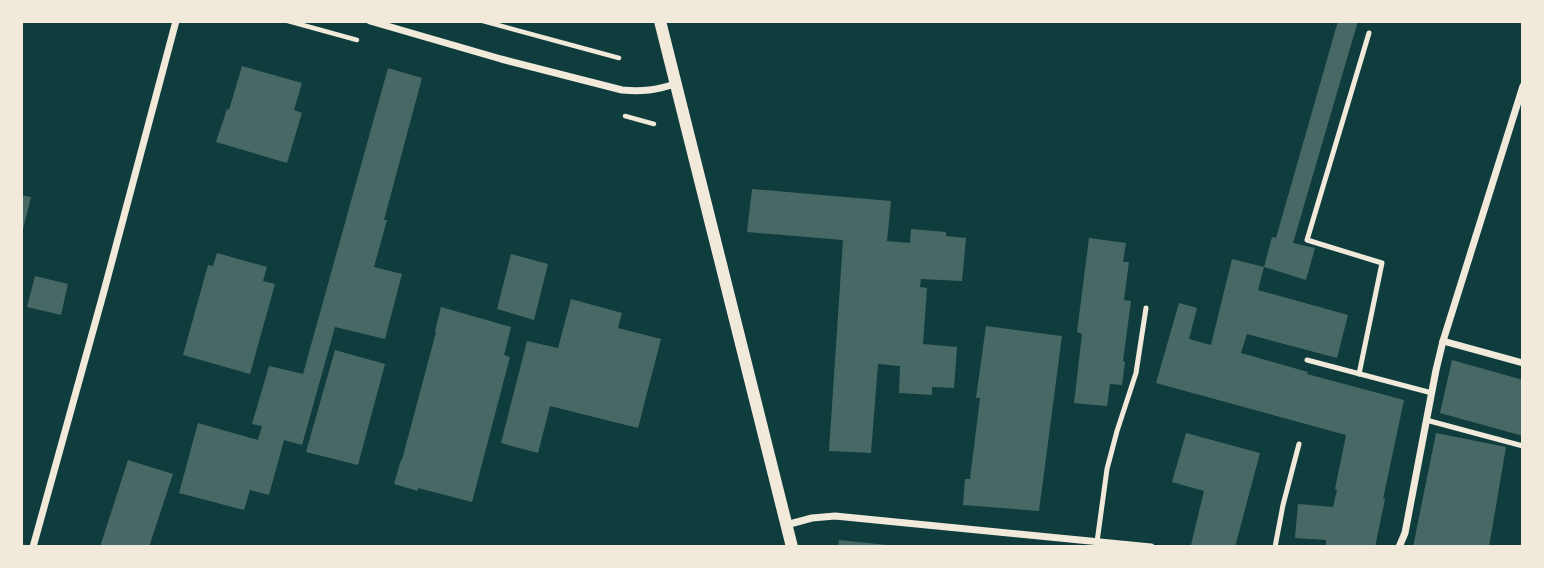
<svg xmlns="http://www.w3.org/2000/svg" width="1544" height="568" viewBox="0 0 1544 568" font-family="'Fira Sans Condensed',sans-serif">
<rect width="100%" height="100%" fill="#0f3d3e"/>
<g fill="#486865">
<polygon points="1338,21 1358,21 1293,243 1315,248 1306,280 1264,267 1272,237 1276,238"/>
<polygon points="242,66 302,83 294,110 302,113 287,163 216,142 227,109 229,110"/>
<polygon points="388,68 422,78 384,220 387,220 374,267 402,274 385,339 335,327 302,445 284,440 269,495 250,490 244,510 179,493 198,423 258,440 262,426 252,424 269,366 303,374"/>
<polygon points="752,189 891,201 887,241 910,243 911,229 946,232 946,236 966,238 962,281 921,279 920,287 927,288 923,344 957,347 954,388 932,387 932,395 899,393 900,366 878,364 871,453 829,451 843,240 747,232"/>
<polygon points="21,195 31,197 22,233 21,233"/>
<polygon points="1089,238 1126,243 1123,262 1129,262 1124,300 1131,301 1123,361 1125,362 1122,385 1110,384 1107,406 1074,403 1082,334 1077,332"/>
<polygon points="217,253 267,267 263,281 275,284 250,374 183,355 208,265 213,266"/>
<polygon points="511,254 548,264 534,320 497,309"/>
<polygon points="1232,259 1264,267 1258,290 1348,315 1337,358 1247,334 1241,353 1308,372 1307,374 1404,400 1383,499 1385,499 1375,547 1326,546 1326,540 1295,538 1298,504 1333,507 1337,490 1335,489 1346,435 1156,383 1179,303 1197,308 1189,339 1211,345"/>
<polygon points="35,276 68,284 61,315 27,307"/>
<polygon points="571,299 622,313 618,328 661,339 638,428 550,406 538,453 501,443 527,341 558,348"/>
<polygon points="441,307 511,327 504,355 510,357 472,502 418,488 418,491 394,484 401,460 402,460 436,332 435,331"/>
<polygon points="986,326 1062,336 1039,511 963,505 965,479 970,479 980,398 976,398"/>
<polygon points="335,350 385,364 358,465 306,452"/>
<polygon points="1452,360 1523,380 1523,436 1440,413"/>
<polygon points="1186,433 1260,453 1235,547 1191,545 1204,491 1172,482"/>
<polygon points="1436,433 1506,447 1489,547 1413,547"/>
<polygon points="128,460 173,474 149,547 100,547"/>
<polygon points="839,540 887,545 887,547 838,547"/>
</g>
<g fill="none" stroke-linecap="round" stroke-linejoin="round">
<g stroke="#f1e9da" stroke-width="4.5">
<polyline points="288,21 357,40"/>
<polyline points="483,21 619,58"/>
<polyline points="625,116 654,124"/>
</g>
<g stroke="#f1e9da" stroke-width="5">
<polyline points="1307,360 1432,393"/>
<polyline points="1359,374 1382,263 1307,240 1369,33"/>
<polyline points="1426,420 1523,446"/>
<polyline points="1097,542 1107,469 1117,431 1136,373 1146,308"/>
<polyline points="1275,547 1283,505 1299,444"/>
</g>
<g stroke="#f1e9da" stroke-width="7">
<path d="M370,21L501,59L622,90C643,92 656,90 675,84"/>
<polyline points="1443,341 1523,363"/>
<polyline points="786,525 812,518 835,516 1151,547"/>
<polyline points="33,547 104,291 176,21"/>
<polyline points="1399,547 1405,533 1436,370 1443,341 1523,86"/>
</g>
<polyline stroke="#f1e9da" stroke-width="12" points="660,21 792,547"/>
</g>
<rect width="1544" height="568" fill="none" stroke="#f1e9da" stroke-width="46"/>
</svg>
